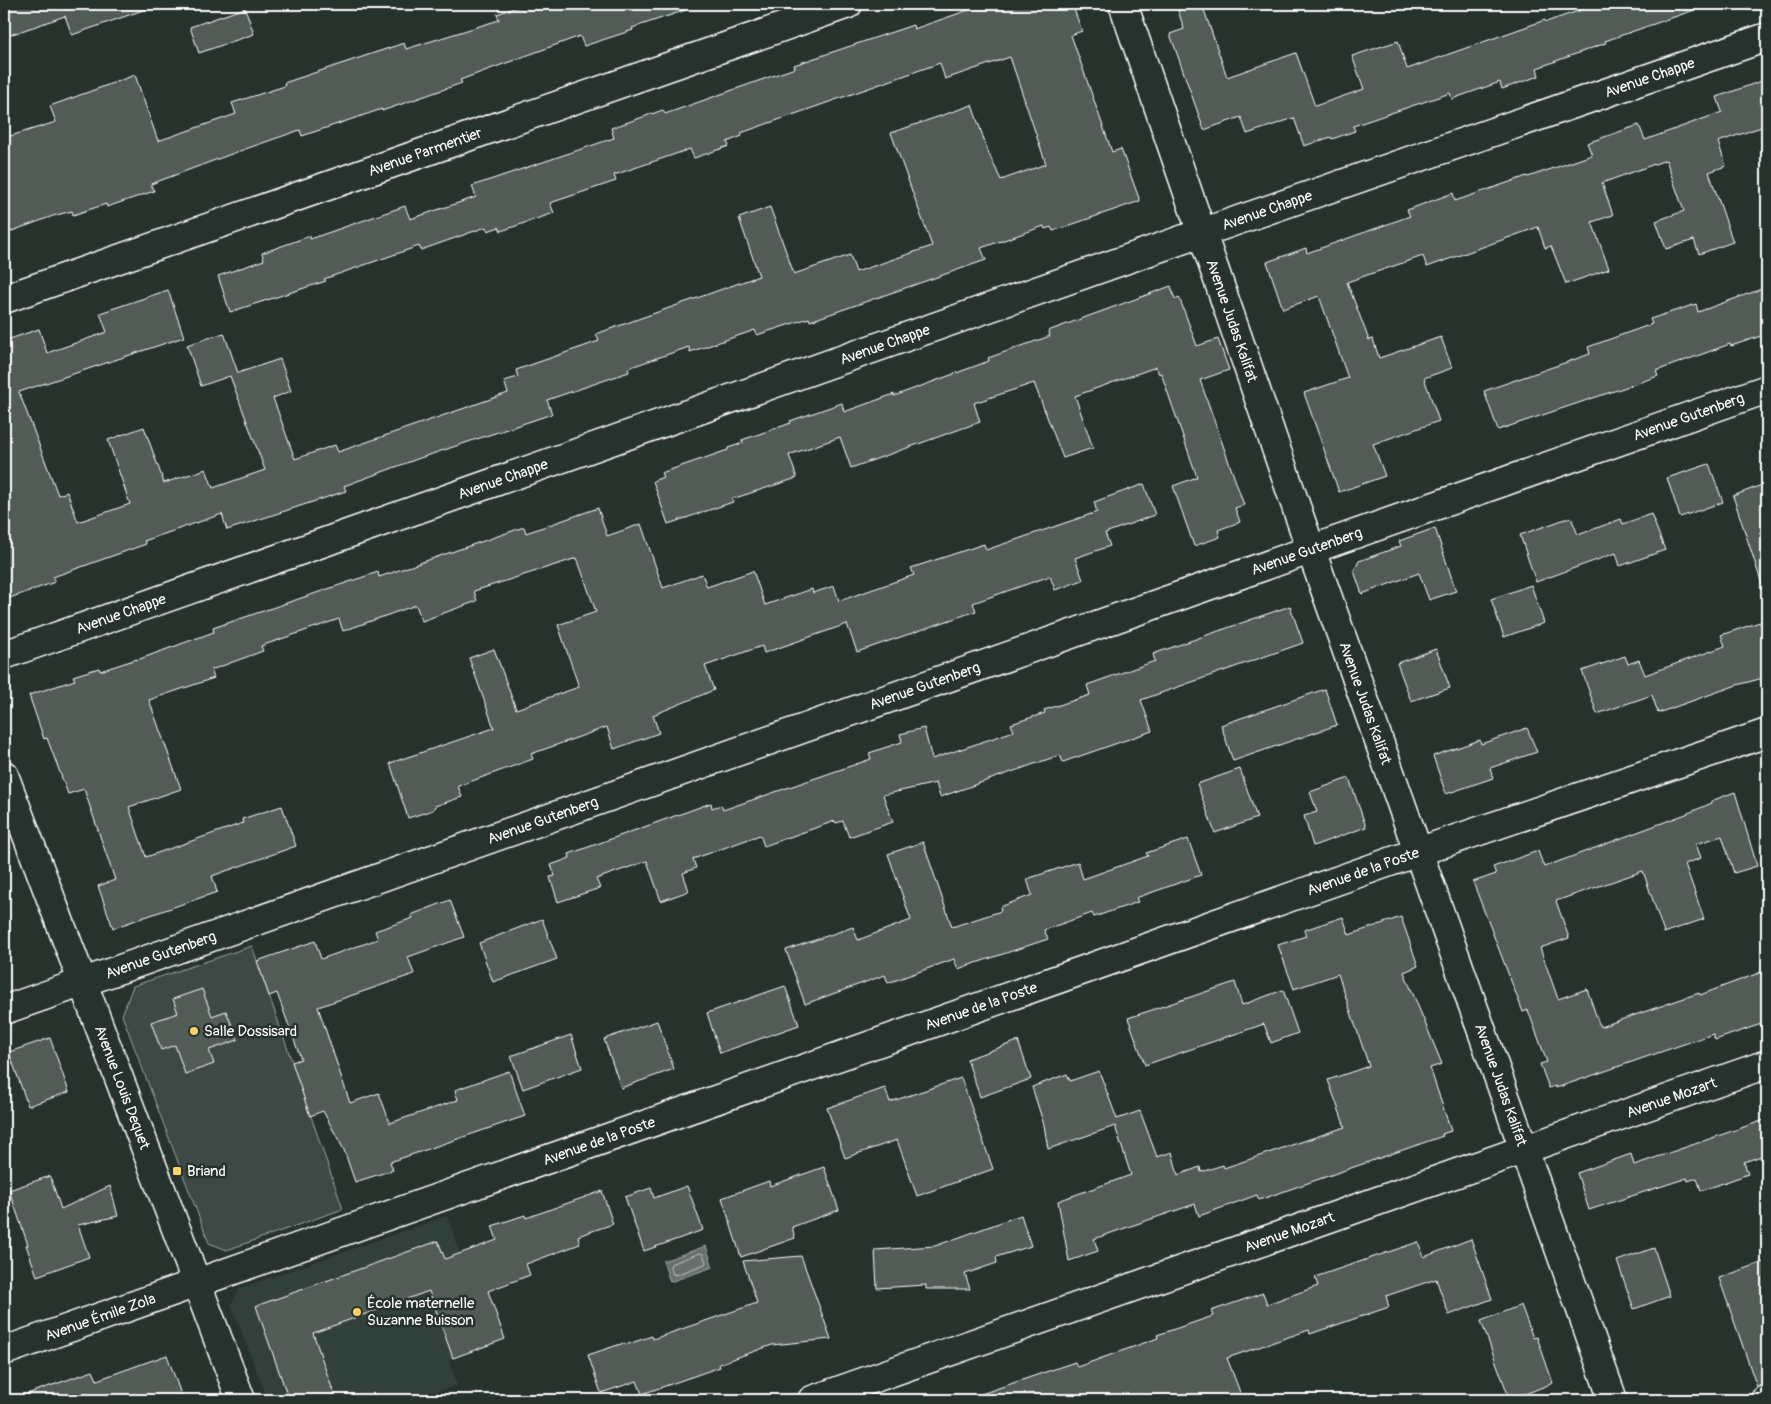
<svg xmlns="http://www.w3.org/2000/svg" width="1771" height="1404" viewBox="0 0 1771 1404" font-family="Pangolin,sans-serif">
<rect width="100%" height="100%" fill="#26332d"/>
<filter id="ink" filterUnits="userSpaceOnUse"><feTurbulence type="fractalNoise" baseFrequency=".02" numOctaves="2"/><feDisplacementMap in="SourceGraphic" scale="10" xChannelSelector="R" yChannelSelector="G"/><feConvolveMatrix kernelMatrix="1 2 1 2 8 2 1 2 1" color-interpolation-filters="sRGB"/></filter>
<g filter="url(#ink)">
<polygon fill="#333f3a" points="447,1216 492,1345 449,1360 457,1385 412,1400 268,1400 231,1305 240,1288"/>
<polygon fill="#3e4944" stroke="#9ea4a2" points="252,946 343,1209 227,1250 209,1243 122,1015 133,986"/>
<polygon fill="#67706c" stroke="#a4a9a7" points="706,1246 713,1267 670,1282 663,1261"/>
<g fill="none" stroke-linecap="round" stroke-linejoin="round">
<polygon stroke="#c2c6c4" stroke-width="1" points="701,1253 703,1254 706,1262 705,1264 676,1275 673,1274 670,1266 671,1264"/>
</g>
<g fill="#515c57" stroke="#fff">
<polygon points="4,4 149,4 149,8 72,35 65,16 4,37"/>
<polygon points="525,4 688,4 689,9 632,28 633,30 584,46 580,36 460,80 462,83 382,111 382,109 302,136 300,130 234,153 151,184 154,191 107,207 106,204 73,215 72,211 53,216 4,234 4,138 56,122 50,106 135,75 158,141 236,114 232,103 285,86 284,83 404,43 406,49 499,20 497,14"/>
<polygon points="997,4 1072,4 1082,31 1071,35 1112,152 1121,149 1140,201 1053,231 1051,227 1045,229 1044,226 981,248 986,260 810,321 809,318 757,335 755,330 690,352 689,347 628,368 629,372 547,400 552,414 420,458 344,486 346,491 227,530 222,514 144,541 146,544 53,577 55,582 4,600 4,341 39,329 47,353 107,332 100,313 168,290 184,337 19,392 58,495 67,492 78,522 130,504 108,440 144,427 164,483 206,469 213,488 265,470 230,376 201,386 187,345 224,333 238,373 280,359 291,391 273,398 295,459 335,445 338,452 508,393 504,381 518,377 516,370 599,341 596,334 759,276 739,218 770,207 794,274 850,255 856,272 932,246 891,133 972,105 989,154 1001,180 1046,164 1010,57 945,79 940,63 741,133 742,136 727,142 729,146 694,158 690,149 614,175 616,181 550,203 554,213 501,231 499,227 488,231 486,227 421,250 419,246 324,279 326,281 230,312 218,276 264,260 262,253 310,236 310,239 405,206 410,219 476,197 472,186 614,138 611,128 663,110 665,114 795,68 794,65 913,25 914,29 980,6 980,9"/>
<polygon points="1176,4 1202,4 1227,77 1296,53 1315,106 1364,89 1352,56 1398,41 1407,69 1545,20 1546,22 1599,4 1699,4 1700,8 1605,41 1606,43 1537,68 1539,76 1502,89 1500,82 1452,99 1450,93 1353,126 1355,131 1332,139 1331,137 1304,146 1294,118 1247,134 1241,117 1204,130 1170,34 1184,29"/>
<polygon points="245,8 254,34 199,53 190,27"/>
<polygon points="1767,79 1767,125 1718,142 1726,166 1709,172 1733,242 1699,254 1694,240 1666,249 1656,221 1684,211 1666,160 1602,183 1613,215 1592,222 1609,269 1566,284 1551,246 1545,248 1538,227 1427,267 1423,256 1347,282 1369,340 1373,339 1379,358 1441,337 1452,368 1424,378 1439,421 1373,444 1385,476 1339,492 1304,393 1348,378 1319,296 1283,309 1267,262 1306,248 1307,253 1410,216 1407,210 1453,193 1455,201 1527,176 1528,177 1592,155 1587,143 1639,125 1645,140 1722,112 1717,97"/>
<polygon points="1171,286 1175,299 1179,297 1197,346 1218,339 1229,370 1200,380 1244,505 1235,508 1240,522 1218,530 1220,537 1194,546 1173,486 1197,477 1161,373 1159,374 1156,367 1075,396 1093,448 1063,458 1034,383 974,403 980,422 851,468 840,437 789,455 797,478 732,499 733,502 668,524 653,481 663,477 661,473 728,450 728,448 743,443 742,440 791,423 790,421 842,403 844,412 894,394 894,396 989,361 988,358 1050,336 1048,331"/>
<polygon points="1767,287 1767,334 1731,346 1730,344 1656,371 1658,376 1635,384 1498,430 1484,391 1590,354 1588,347 1652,324 1650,319 1696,304 1698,312"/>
<polygon points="1709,464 1723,502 1680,517 1667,478"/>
<polygon points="1767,483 1767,583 1762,584 1733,496"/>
<polygon points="1144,484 1155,515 1105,533 1110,546 1075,558 1083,580 1055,590 1050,576 973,603 976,611 857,652 847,624 764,653 762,646 705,666 714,690 653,715 659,733 614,749 607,727 531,754 533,759 458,786 462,797 435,806 433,810 408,818 390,763 494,728 469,658 494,649 516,709 579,687 558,625 596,612 577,558 474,591 477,601 422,621 416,605 343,631 339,619 261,646 263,651 211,670 214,678 149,700 181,789 129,807 146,857 243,823 242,819 282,806 296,846 212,876 217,892 113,928 98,886 115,880 84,789 68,794 47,738 44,739 29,695 75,680 73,676 99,668 100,671 137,659 137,660 214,632 213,628 378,572 379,577 524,527 526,533 598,508 607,536 641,524 663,588 702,574 707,587 753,571 765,605 812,589 813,593 834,586 839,601 914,575 911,568 984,544 986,550 1097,512 1094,502"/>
<polygon points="1651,514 1665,550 1620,566 1616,553 1536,582 1520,535 1571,517 1578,535 1621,519 1623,524"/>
<polygon points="1435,528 1456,591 1429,600 1419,573 1362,594 1354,571 1359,561 1401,546 1399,541"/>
<polygon points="1531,585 1544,623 1504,637 1491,599"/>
<polygon points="1290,606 1303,643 1141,700 1152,731 1063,762 1060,755 940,797 936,783 883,795 893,822 849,837 843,821 836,823 835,821 764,846 760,835 693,859 696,868 683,873 689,891 661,901 647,861 596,879 600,888 558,902 550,877 555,876 551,865 570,858 569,854 711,803 712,808 721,805 723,810 871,759 869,753 902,742 900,734 924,728 932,759 1014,731 1011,724 1045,713 1044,710 1090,695 1087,685 1155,661 1153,654"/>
<polygon points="1760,622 1767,645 1767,677 1737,685 1658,713 1652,695 1597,714 1582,671 1625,656 1628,664 1639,660 1645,675 1725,646 1721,635"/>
<polygon points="1436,649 1450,688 1411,701 1397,663"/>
<polygon points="1325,689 1337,725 1233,761 1221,725"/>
<polygon points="1527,728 1537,752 1490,768 1493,778 1446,794 1433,756 1480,740 1481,744"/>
<polygon points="1240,769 1257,818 1215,833 1197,784"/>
<polygon points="1349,778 1366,827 1313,846 1304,816 1317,812 1310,792"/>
<polygon points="1735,792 1757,866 1734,873 1722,836 1696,844 1701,858 1685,864 1704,919 1664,933 1643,871 1556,901 1569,938 1540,948 1558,999 1587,989 1600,1027 1699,993 1700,995 1767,970 1767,1022 1715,1040 1713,1034 1556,1088 1556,1086 1549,1088 1540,1064 1547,1062 1528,1010 1523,1012 1473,882 1496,874 1493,867 1538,851 1544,867 1686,814 1712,803 1711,801"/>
<polygon points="1188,839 1201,875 1136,898 1138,902 1094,917 1092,913 1044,930 1048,939 958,969 954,959 888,983 885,975 805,1004 786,950 853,927 858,940 911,920 888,854 923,842 952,927 1001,911 1000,907 1032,895 1027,879 1078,862 1083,879 1148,856 1146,853"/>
<polygon points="450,900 464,937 408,957 414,974 318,1007 350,1103 379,1093 390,1123 458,1100 455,1090 509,1071 525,1116 390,1162 393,1170 355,1182 344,1150 323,1111 310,1116 292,1062 301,1059 277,993 269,996 257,961 315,941 321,959 378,939 375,931 413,918 411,915"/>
<polygon points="1343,917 1349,935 1401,917 1418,966 1404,972 1442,1064 1430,1068 1451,1131 1442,1134 1443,1136 1259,1200 1257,1195 1199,1216 1195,1204 1128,1227 1094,1239 1098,1251 1069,1261 1058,1201 1131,1175 1115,1126 1048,1149 1044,1125 1032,1087 1067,1074 1070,1081 1099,1071 1117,1119 1140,1111 1157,1157 1172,1152 1178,1175 1200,1167 1201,1172 1223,1165 1224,1168 1345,1127 1328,1080 1369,1066 1338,974 1294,989 1278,945 1306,936 1304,930"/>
<polygon points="542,919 557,959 493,982 479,943"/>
<polygon points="1235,982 1242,1005 1283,990 1298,1033 1271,1043 1264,1024 1145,1065 1128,1018"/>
<polygon points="785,986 799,1025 720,1053 707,1013"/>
<polygon points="202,989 212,1016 226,1011 238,1040 209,1050 214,1064 185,1074 175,1045 161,1050 151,1022 178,1013 173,999"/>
<polygon points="657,1021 674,1069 621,1088 604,1039"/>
<polygon points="571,1035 582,1068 523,1089 511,1056"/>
<polygon points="50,1038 69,1092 28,1106 9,1052"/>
<polygon points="1018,1041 1031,1079 980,1097 967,1059"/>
<polygon points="961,1078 993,1169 917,1196 897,1140 845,1158 827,1108 885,1088 890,1102"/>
<polygon points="1767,1119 1767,1154 1744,1162 1748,1174 1701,1191 1697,1178 1688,1181 1687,1178 1589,1210 1577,1173 1631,1154 1634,1165"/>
<polygon points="824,1167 839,1210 792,1227 795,1238 741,1257 722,1198 769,1181 770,1186"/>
<polygon points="50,1176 61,1209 110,1186 118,1216 78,1225 89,1257 37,1276 26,1245 28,1245 9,1190"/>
<polygon points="687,1186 703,1230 644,1251 625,1197 651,1188 654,1198"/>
<polygon points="602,1191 613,1224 578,1236 580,1244 526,1264 530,1275 488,1291 505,1339 453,1358 429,1291 313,1333 336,1400 289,1400 256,1306 438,1241 445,1259 497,1240 492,1226 525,1215 526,1218"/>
<polygon points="1021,1215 1031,1246 996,1257 997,1263 965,1274 970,1289 926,1289 926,1285 877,1288 875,1250 935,1246"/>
<polygon points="1471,1239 1492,1299 1449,1315 1436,1279 1386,1296 1389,1307 1310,1334 1309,1330 1227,1358 1243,1400 979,1400 978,1395 1075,1362 1077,1367 1158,1338 1157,1335 1213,1316 1211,1311 1263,1293 1267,1304 1318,1286 1315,1277 1418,1242 1424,1257"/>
<polygon points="1654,1248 1670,1296 1634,1309 1617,1261"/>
<polygon points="801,1256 831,1339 772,1345 719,1364 720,1367 642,1394 637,1381 601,1393 588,1355 624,1343 625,1345 652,1336 653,1339 757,1303 743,1261"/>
<polygon points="1767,1261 1767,1383 1757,1387 1719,1278"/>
<polygon points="1521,1305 1533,1338 1537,1337 1553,1383 1510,1400 1481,1321"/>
<polygon points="167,1355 183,1400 22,1400 21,1396 93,1371 97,1380"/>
</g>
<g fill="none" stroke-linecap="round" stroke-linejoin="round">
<g stroke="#fff" stroke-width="31">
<g id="minor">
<path id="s1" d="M1123,4L1311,550L1613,1400"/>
<path id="s2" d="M4,299L848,4"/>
<path id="s3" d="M4,655L1201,233L1767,37"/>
<path id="s4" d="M4,775L241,1400"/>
<path id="s5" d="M4,1010L1767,389"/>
<path id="s6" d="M4,1351L1438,845L1767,733"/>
<path id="s7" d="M812,1400L1767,1064"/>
<polyline points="1765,1400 1767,1399"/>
</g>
</g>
<use href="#minor" stroke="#26332d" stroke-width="28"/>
</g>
</g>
<g fill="#ffd166" stroke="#26332d" stroke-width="2">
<circle cx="194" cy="1031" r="5"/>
<rect x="172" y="1166" width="10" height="10" rx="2.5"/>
<circle cx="357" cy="1312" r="5"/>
</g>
<g text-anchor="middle" stroke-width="5" stroke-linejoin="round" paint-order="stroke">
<g font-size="15" fill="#fff" stroke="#26332d">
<text dy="5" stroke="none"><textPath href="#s3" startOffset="1744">Avenue Chappe</textPath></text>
<text dy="5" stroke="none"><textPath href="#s2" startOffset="446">Avenue Parmentier</textPath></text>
<text dy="5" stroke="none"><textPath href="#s3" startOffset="1339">Avenue Chappe</textPath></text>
<text dy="5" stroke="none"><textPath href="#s1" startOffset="335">Avenue Judas Kalifat</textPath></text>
<text dy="5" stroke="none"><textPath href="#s3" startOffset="934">Avenue Chappe</textPath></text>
<text dy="5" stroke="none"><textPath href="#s5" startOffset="1786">Avenue Gutenberg</textPath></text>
<text dy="5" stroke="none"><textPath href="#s3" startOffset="529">Avenue Chappe</textPath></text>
<text dy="5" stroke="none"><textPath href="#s5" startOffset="1381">Avenue Gutenberg</textPath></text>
<text dy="5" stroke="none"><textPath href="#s3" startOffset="124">Avenue Chappe</textPath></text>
<text dy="5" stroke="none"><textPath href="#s5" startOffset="976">Avenue Gutenberg</textPath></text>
<text dy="5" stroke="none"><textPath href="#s1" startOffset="740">Avenue Judas Kalifat</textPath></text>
<text dy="5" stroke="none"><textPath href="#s5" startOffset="571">Avenue Gutenberg</textPath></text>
<text dy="5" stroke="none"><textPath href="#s6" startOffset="1441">Avenue de la Poste</textPath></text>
<text dy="5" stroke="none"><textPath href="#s5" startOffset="166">Avenue Gutenberg</textPath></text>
<text dy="5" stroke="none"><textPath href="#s6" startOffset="1036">Avenue de la Poste</textPath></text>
<text dy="5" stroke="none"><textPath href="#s1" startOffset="1145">Avenue Judas Kalifat</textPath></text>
<text dy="5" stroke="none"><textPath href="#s4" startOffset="334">Avenue Louis Dequet</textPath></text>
<text dy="5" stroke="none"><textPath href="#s7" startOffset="911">Avenue Mozart</textPath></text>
<text dy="5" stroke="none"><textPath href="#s6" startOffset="631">Avenue de la Poste</textPath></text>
<text dy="5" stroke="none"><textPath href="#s7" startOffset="506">Avenue Mozart</textPath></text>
<text dy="5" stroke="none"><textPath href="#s6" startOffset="102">Avenue Émile Zola</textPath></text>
</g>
<g font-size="15" fill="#fff" stroke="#26332d" text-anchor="start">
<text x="204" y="1036">Salle Dossisard</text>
<text x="187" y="1176">Briand</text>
<text x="367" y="1308">École maternelle<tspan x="367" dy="17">Suzanne Buisson</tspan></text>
</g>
</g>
<rect width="1771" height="1404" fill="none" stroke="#26332d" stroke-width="20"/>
<rect x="10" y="10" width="1751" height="1384" fill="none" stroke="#fff" stroke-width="2" filter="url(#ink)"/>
</svg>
